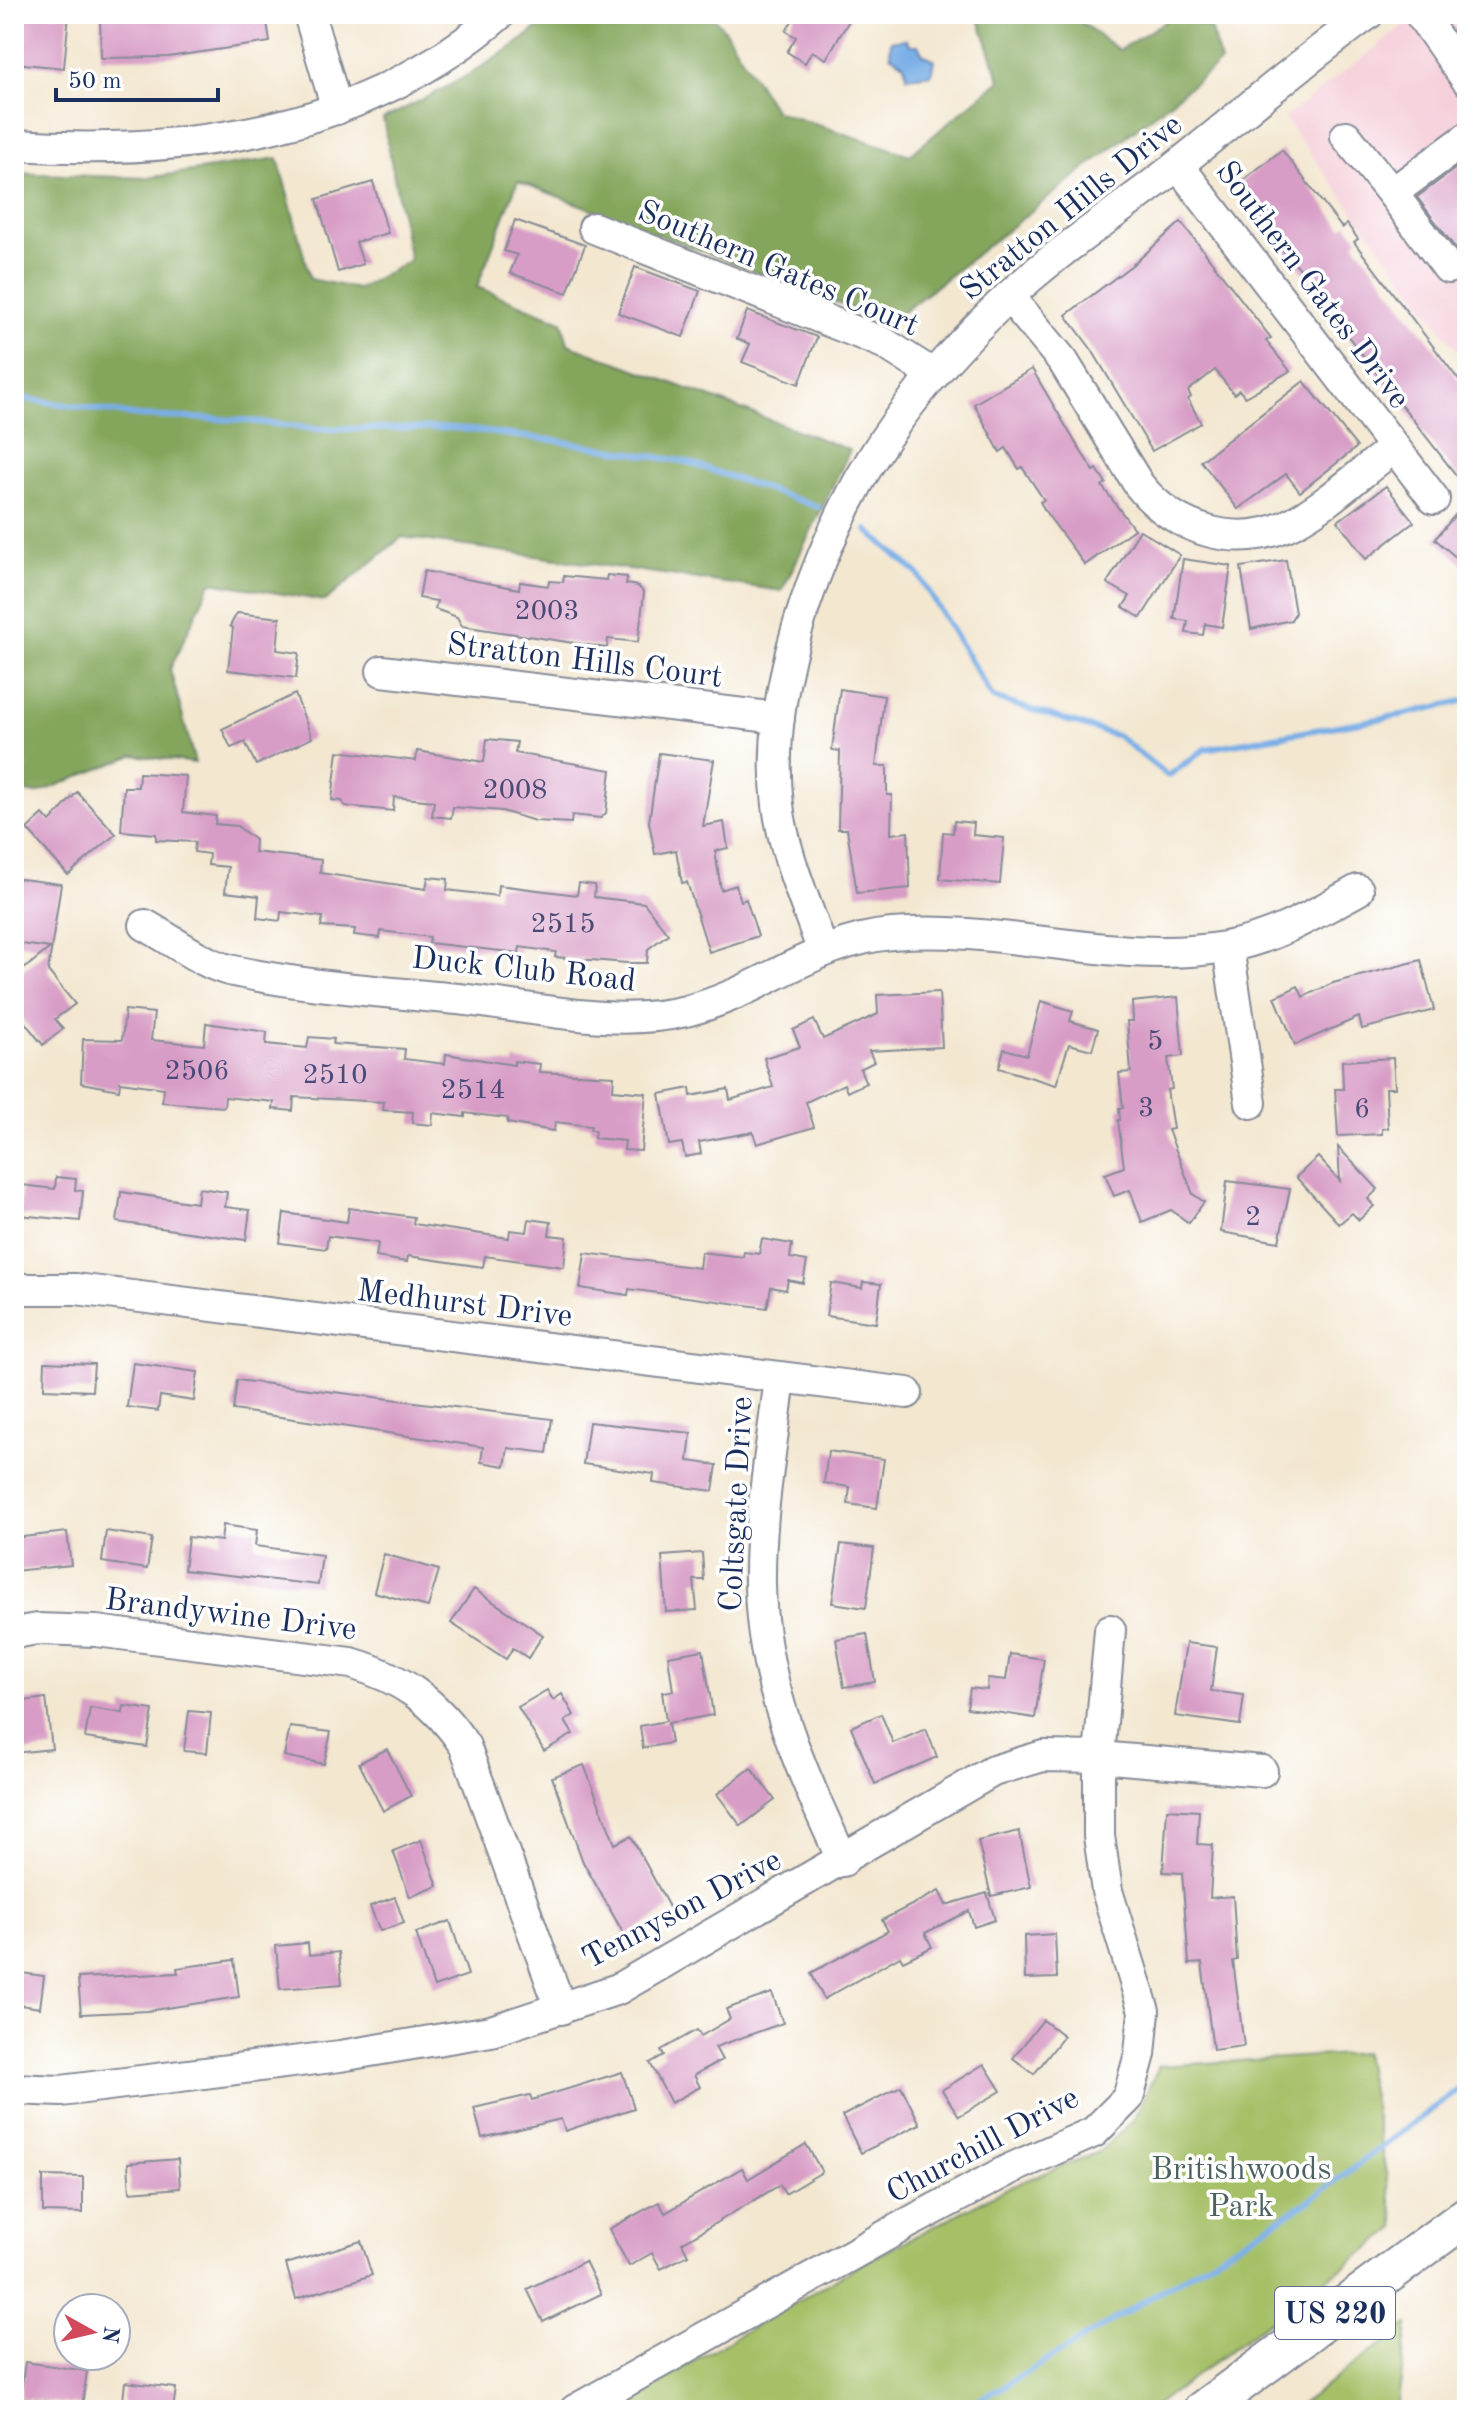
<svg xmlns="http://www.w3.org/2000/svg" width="1481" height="2424" viewBox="0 0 1481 2424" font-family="'Old Standard TT',serif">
<rect width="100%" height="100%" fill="#fff"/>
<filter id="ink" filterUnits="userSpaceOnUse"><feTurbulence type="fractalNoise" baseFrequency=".0125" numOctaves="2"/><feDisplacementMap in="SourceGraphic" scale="16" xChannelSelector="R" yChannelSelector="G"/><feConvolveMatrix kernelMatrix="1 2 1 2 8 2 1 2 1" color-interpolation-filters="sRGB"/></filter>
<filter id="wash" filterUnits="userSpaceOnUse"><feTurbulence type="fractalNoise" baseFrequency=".006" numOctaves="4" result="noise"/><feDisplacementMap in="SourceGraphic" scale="32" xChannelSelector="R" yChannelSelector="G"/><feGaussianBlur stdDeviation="1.8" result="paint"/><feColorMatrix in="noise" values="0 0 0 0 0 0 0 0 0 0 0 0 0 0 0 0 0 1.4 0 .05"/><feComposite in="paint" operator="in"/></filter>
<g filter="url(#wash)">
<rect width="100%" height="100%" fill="#f3e7d0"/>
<polygon fill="#f5cfda" points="1419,14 1467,14 1467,364 1284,118"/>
<g fill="#a6c067" stroke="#607862" stroke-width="2">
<polygon points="1364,2053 1396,2228 1149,2410 609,2410 860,2265 1011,2186 1099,2152 1133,2121 1159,2066"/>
<polygon points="1408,2325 1397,2410 1293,2410"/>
</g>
<path fill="#84a65c" stroke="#506a5d" stroke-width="2" d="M554,14H710L724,29L775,111L910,155L1000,80L977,14H1070L1119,50L1177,14L1210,28L1221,62L889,323L518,181L477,287L562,321L568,344L850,450L782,591L402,537L325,601L211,582L170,669L195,763L134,755L36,794L14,790V173L147,178L278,158L310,279L358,289L410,260L383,119C443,90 504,59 554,14Z"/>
<polygon fill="#79aee6" stroke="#4a6ea2" stroke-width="2" points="906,39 910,45 918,45 923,54 934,60 931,74 907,77 904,64 890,55 891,41"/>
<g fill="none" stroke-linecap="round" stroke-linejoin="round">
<g stroke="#79aee6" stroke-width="6">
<polyline points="14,397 139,416 241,420 316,429 454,428 559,441 687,462 818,507"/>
<polyline points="867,530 918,574 993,698 1118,736 1168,776 1205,749 1401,715 1467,700"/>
<polyline points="959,2410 1003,2387 1309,2201 1467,2083"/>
</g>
</g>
<g id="blocks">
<g fill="#d89dc6">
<polygon points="14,14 69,14 64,68 14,63"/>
<polygon points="100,14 266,14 270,42 168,57 101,58"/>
<polygon points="796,14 853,14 826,59 812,51 805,63 787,52 796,37 786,31"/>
<polygon points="1282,150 1342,228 1347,224 1358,239 1354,242 1467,391 1467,489 1333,317 1336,314 1306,275 1257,222 1234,187"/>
<polygon points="1467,160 1467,269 1462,257 1417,197"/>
<polygon points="373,182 388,233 356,242 363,264 338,272 317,199"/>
<polygon points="515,220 585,245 567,293 510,273 517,255 504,251"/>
<polygon points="1181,222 1271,338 1266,341 1290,371 1245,397 1239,390 1234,394 1215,370 1188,391 1191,397 1188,399 1201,423 1152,451 1092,350 1066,315 1136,262"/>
<polygon points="635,267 700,291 683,337 618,313"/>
<polygon points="747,311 817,337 799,384 742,362 750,344 737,339"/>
<polygon points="1032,369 1078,447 1094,471 1097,469 1106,483 1102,486 1134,529 1085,565 1047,514 1040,502 1044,500 1022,467 1019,469 1006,448 1000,452 974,404"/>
<polygon points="1304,381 1357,447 1300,492 1286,474 1238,509 1201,461"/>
<polygon points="1386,486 1414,522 1366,559 1338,521"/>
<polygon points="1467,501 1467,567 1435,539"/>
<polygon points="1140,530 1180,555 1141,618 1123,607 1130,596 1107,583"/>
<polygon points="1183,559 1231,566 1222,627 1205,624 1203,635 1186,633 1188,621 1174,619"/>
<polygon points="1286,560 1295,613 1291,620 1251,629 1241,567"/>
<polygon points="424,571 519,589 520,582 548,586 549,581 563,582 564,576 606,580 607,575 627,577 626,584 638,586 644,593 638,642 608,639 607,648 462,626 457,617 435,609 437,601 419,598"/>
<polygon points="237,613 280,618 277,650 299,653 296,678 228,670 233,628 230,626"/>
<polygon points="840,689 884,696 876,766 887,766 887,795 892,795 891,834 908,832 910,888 857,893 847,829 838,829 840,751 832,750"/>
<polygon points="295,694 312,738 256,765 245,742 231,748 222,729"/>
<polygon points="487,739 517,742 515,753 611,770 606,813 601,818 572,815 571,823 535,821 502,811 453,807 451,818 432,816 434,801 394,797 393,811 345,806 342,801 332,800 338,751 416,761 417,751 484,762"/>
<polygon points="659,753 714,760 703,826 724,822 728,848 715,851 721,890 736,885 741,901 746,899 758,936 709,952 687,882 682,883 676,850 655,854 649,822"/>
<polygon points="139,773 186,776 183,812 216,816 215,824 237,826 255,840 254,852 321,860 320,873 426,889 428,877 448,879 447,890 497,896 498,885 577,895 579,883 595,885 594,897 644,903 668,934 648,949 647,963 627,963 555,957 556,952 520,947 519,953 429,943 430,937 381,931 380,938 354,935 355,929 321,927 323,917 281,912 280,921 257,918 259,896 225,892 228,867 208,865 209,854 194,852 195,842 156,840 156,834 121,831 124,787 138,787"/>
<polygon points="77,792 116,834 68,875 27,829 43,814 50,822"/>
<polygon points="954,821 974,823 973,835 1004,838 1000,884 940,879 943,832 953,833"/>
<polygon points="14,878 61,884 48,971 75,1004 55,1019 63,1029 43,1045 14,1009 14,977 50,948 14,943"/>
<polygon points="1421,960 1434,1010 1362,1029 1359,1017 1295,1045 1275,997 1298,986 1303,997 1333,983"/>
<polygon points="939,992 942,1047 869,1051 874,1062 860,1069 866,1083 847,1092 844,1084 806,1102 814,1127 757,1144 753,1132 699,1142 701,1154 685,1157 682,1143 669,1145 660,1094 690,1088 691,1096 728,1089 730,1100 773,1087 764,1058 800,1047 793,1030 814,1020 823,1039 878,1014 877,995"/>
<polygon points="1178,997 1183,1056 1168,1058 1172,1089 1167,1090 1173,1129 1168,1130 1193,1194 1204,1202 1189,1223 1171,1210 1142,1222 1130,1190 1114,1196 1105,1174 1124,1167 1118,1120 1120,1120 1119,1108 1123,1108 1119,1073 1131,1072 1127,1021 1133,1021 1132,1002"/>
<polygon points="1041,1001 1073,1011 1070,1021 1098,1029 1092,1050 1069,1044 1056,1085 999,1068 1004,1049 1027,1055"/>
<polygon points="125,1010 154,1013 151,1040 204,1045 206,1023 267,1032 266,1044 307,1048 309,1037 334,1039 333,1044 405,1049 404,1059 445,1064 446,1054 514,1065 514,1061 540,1064 539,1072 614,1076 613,1090 646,1093 641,1151 624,1150 625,1141 594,1138 595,1130 590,1130 591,1126 555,1122 554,1131 507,1123 508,1118 465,1113 465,1117 433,1113 432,1125 412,1123 413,1112 383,1110 384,1102 294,1097 293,1111 273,1109 274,1102 225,1097 224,1107 162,1102 164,1088 120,1082 119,1090 81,1083 83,1039 122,1040"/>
<polygon points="1393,1058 1395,1088 1386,1088 1388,1128 1382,1129 1382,1134 1338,1136 1335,1089 1343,1089 1342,1061"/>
<polygon points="1338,1147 1378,1189 1368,1199 1374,1206 1359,1220 1352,1213 1339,1224 1296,1177 1318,1157 1340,1181"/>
<polygon points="56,1177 76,1179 75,1190 83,1191 80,1221 19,1215 22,1185 55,1189"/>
<polygon points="1227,1181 1290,1189 1279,1242 1221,1232"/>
<polygon points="199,1188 227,1192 225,1207 250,1210 246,1240 117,1222 121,1192 197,1203"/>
<polygon points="349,1208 414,1217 413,1224 509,1238 510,1230 527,1232 529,1219 551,1222 549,1235 567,1237 564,1267 485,1256 483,1267 408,1256 407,1262 376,1257 378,1243 328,1236 326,1249 280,1243 284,1213 347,1222"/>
<polygon points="762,1239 792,1244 790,1258 807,1261 803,1283 788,1280 786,1290 771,1287 767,1308 629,1289 628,1295 580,1288 585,1253 699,1268 701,1252 743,1257 744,1252 759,1254"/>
<polygon points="863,1282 881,1284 876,1323 826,1316 831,1283 862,1288"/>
<polygon points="45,1362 94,1364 92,1391 44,1389"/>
<polygon points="133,1363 198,1372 194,1401 160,1396 158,1411 127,1407"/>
<polygon points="237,1380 552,1419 547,1453 508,1448 505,1466 481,1462 483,1447 233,1410"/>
<polygon points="589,1422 691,1433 688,1461 717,1465 713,1491 653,1483 654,1474 583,1464"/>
<polygon points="828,1451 884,1459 877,1508 848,1504 850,1487 824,1483"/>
<polygon points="223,1525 257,1530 255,1546 322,1555 318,1585 184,1570 188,1537 221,1541"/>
<polygon points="106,1531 152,1538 147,1569 102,1562"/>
<polygon points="67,1532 71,1565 14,1571 14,1538"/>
<polygon points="841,1544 874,1548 866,1608 832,1603"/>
<polygon points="702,1553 704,1580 694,1580 697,1610 666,1612 662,1556"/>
<polygon points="384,1554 439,1570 428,1607 374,1592"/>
<polygon points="474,1589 543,1635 528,1658 513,1648 506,1659 451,1623"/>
<polygon points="867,1634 875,1682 844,1687 836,1639"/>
<polygon points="1186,1643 1217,1647 1211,1691 1244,1695 1240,1725 1175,1716"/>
<polygon points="703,1650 713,1715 668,1723 671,1743 643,1748 640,1726 666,1721 662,1692 673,1691 668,1656"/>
<polygon points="1010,1654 1044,1659 1035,1718 967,1708 970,1688 987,1690 988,1678 1006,1680"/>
<polygon points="547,1690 553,1700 562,1694 574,1715 565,1721 573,1734 544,1751 518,1707"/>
<polygon points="46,1698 52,1749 14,1753 14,1724 20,1724 17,1702"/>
<polygon points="124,1706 153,1710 147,1747 85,1738 90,1708 123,1713"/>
<polygon points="189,1711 211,1713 207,1753 184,1751"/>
<polygon points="881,1714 893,1743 926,1729 937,1757 875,1784 851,1727"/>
<polygon points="290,1727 331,1732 324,1764 284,1756"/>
<polygon points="387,1749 411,1796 383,1811 359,1763"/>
<polygon points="584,1765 615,1844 631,1836 670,1909 625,1936 583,1862 552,1777"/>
<polygon points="751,1768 775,1800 741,1826 717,1794"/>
<polygon points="1167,1809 1199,1811 1197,1844 1213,1845 1210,1898 1233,1896 1237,1960 1233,1961 1244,2046 1213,2050 1202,1963 1189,1964 1182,1873 1163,1872"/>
<polygon points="1019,1831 1031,1887 991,1896 978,1841"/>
<polygon points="421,1840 438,1886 410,1897 393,1851"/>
<polygon points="939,1891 946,1905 987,1893 995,1920 974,1927 969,1911 925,1933 932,1947 903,1961 900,1956 824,1999 811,1973 888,1931 882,1920"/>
<polygon points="395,1897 404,1923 380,1931 370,1906"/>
<polygon points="450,1921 468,1975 434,1987 416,1933"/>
<polygon points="1055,1934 1057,1978 1025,1979 1024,1936"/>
<polygon points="308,1943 309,1955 339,1952 342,1984 280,1989 276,1946"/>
<polygon points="234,1960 239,1997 147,2011 81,2014 78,1978 178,1973 177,1968"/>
<polygon points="14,1972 44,1976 40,2008 14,2004"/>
<polygon points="772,1993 783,2023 715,2047 722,2060 694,2075 700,2087 671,2103 650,2063 664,2055 661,2050 697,2030 701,2036 730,2019 726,2009"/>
<polygon points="1043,2020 1064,2036 1034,2074 1013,2058"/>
<polygon points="984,2064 1001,2091 959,2116 942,2090"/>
<polygon points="622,2072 634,2108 565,2131 561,2119 482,2138 474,2108 530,2095 532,2100"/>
<polygon points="901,2086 920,2124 861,2153 842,2116"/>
<polygon points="806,2144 822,2172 785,2194 780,2185 682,2243 688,2255 661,2269 652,2253 629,2266 609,2229 659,2202 665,2213 742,2168 748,2179"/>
<polygon points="178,2159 180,2188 130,2192 128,2163"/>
<polygon points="43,2176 83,2177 83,2213 43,2212"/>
<polygon points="361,2241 372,2275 296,2299 286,2264"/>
<polygon points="585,2261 601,2294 543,2322 527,2289"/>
<polygon points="25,2362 87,2371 82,2406 20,2398"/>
<polygon points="125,2382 176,2388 173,2410 122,2410"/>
</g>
</g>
</g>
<g filter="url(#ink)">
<use href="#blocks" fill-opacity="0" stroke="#878b97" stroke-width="2"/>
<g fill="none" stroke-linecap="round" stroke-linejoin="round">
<g stroke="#878b97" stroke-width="34">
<g id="minor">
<polyline points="309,14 337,109"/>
<polyline points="1420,14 1467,80"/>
<polyline points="1346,136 1392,193"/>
<path d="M14,145C187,156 364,132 500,14"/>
<polyline points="1178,165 1434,499"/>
<polyline points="594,228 884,343 934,375"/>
<polyline points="1448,268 1392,193 1467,138"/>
<path d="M1009,296L1063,361L1139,485C1175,531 1240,551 1294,522C1330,503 1362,471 1394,448"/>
<polyline points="382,671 779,718"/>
<path d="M145,925C171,939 201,963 229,970C306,987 388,992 467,1000C539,1008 615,1028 686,1011C760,993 816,940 892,934C1003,924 1114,966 1225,947C1274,939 1316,913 1358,890"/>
<polyline points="1228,947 1251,1103"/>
<path d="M822,949C806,903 784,854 778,805C763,682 826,518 898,420C930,376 968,335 1007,298C1059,249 1123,209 1179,164C1242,114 1303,61 1368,14"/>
<polyline points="14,1289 76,1289 907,1393"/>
<path d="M780,1378C772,1445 759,1515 760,1584C761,1684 802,1772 843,1861"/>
<path d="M14,1633L37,1629L96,1631L351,1663C402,1678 436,1702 465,1746L561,2009"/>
<polyline points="14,2089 61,2091 340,2056 491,2031 618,1989 993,1771 1043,1756 1099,1757 1262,1771"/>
<polyline points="575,2410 910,2222 1010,2169 1094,2132 1128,2098 1140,2054 1144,2011 1107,1891 1099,1836 1099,1757 1110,1630"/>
</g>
</g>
<g stroke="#878b97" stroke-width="42">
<polyline id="major" points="1203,2410 1467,2216"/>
</g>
<use href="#minor" stroke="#fff" stroke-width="30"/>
<use href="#major" stroke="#fff" stroke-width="38"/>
</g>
</g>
<g text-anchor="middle" stroke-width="7" stroke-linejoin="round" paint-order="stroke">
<g font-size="28" fill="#4a4a78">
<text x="547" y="619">2003</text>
<text x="515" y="798">2008</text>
<text x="563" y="932">2515</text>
<text x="1155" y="1049">5</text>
<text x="197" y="1079">2506</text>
<text x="335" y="1083">2510</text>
<text x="473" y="1098">2514</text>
<text x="1146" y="1116">3</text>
<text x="1362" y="1117">6</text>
<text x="1253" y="1225">2</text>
</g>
<rect fill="#fff" stroke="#5f6d8e" stroke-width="2" x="1275" y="2287" width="120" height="52" rx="6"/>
<g font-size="30" font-weight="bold" fill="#1b2f5e">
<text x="1335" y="2323">US 220</text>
</g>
<g font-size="32" fill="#1b2f5e" stroke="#fff">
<text transform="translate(1070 206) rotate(-39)" y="11">Stratton Hills Drive</text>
<text transform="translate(779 267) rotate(23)" y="11">Southern Gates Court</text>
<text transform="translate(1314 284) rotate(53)" y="11">Southern Gates Drive</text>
<text transform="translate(585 659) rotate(7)" y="11">Stratton Hills Court</text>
<text transform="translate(524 968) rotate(6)" y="11">Duck Club Road</text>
<text transform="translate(465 1302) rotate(7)" y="11">Medhurst Drive</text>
<text transform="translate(735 1504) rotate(-87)" y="11">Coltsgate Drive</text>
<text transform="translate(231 1613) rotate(7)" y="11">Brandywine Drive</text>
<text transform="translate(681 1908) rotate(-28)" y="11">Tennyson Drive</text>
<text transform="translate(982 2144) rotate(-28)" y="11">Churchill Drive</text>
</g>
<g font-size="32" fill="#4c6261" stroke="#fff">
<text x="1241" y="2179">Britishwoods<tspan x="1241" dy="37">Park</tspan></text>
</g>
</g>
<rect width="1481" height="2424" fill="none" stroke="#fff" stroke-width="48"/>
<g transform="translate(92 2332) rotate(98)"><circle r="38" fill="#ffffff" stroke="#a4acbf" stroke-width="2"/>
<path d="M0-6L14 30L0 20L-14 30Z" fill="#d1495b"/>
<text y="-12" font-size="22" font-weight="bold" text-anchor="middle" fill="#1b2f5e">N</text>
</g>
<path d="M56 88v12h162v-12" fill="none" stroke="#1b2f5e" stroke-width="4"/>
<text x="68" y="88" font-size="24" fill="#1b2f5e" stroke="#ffffff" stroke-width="6" paint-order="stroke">50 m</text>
</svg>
